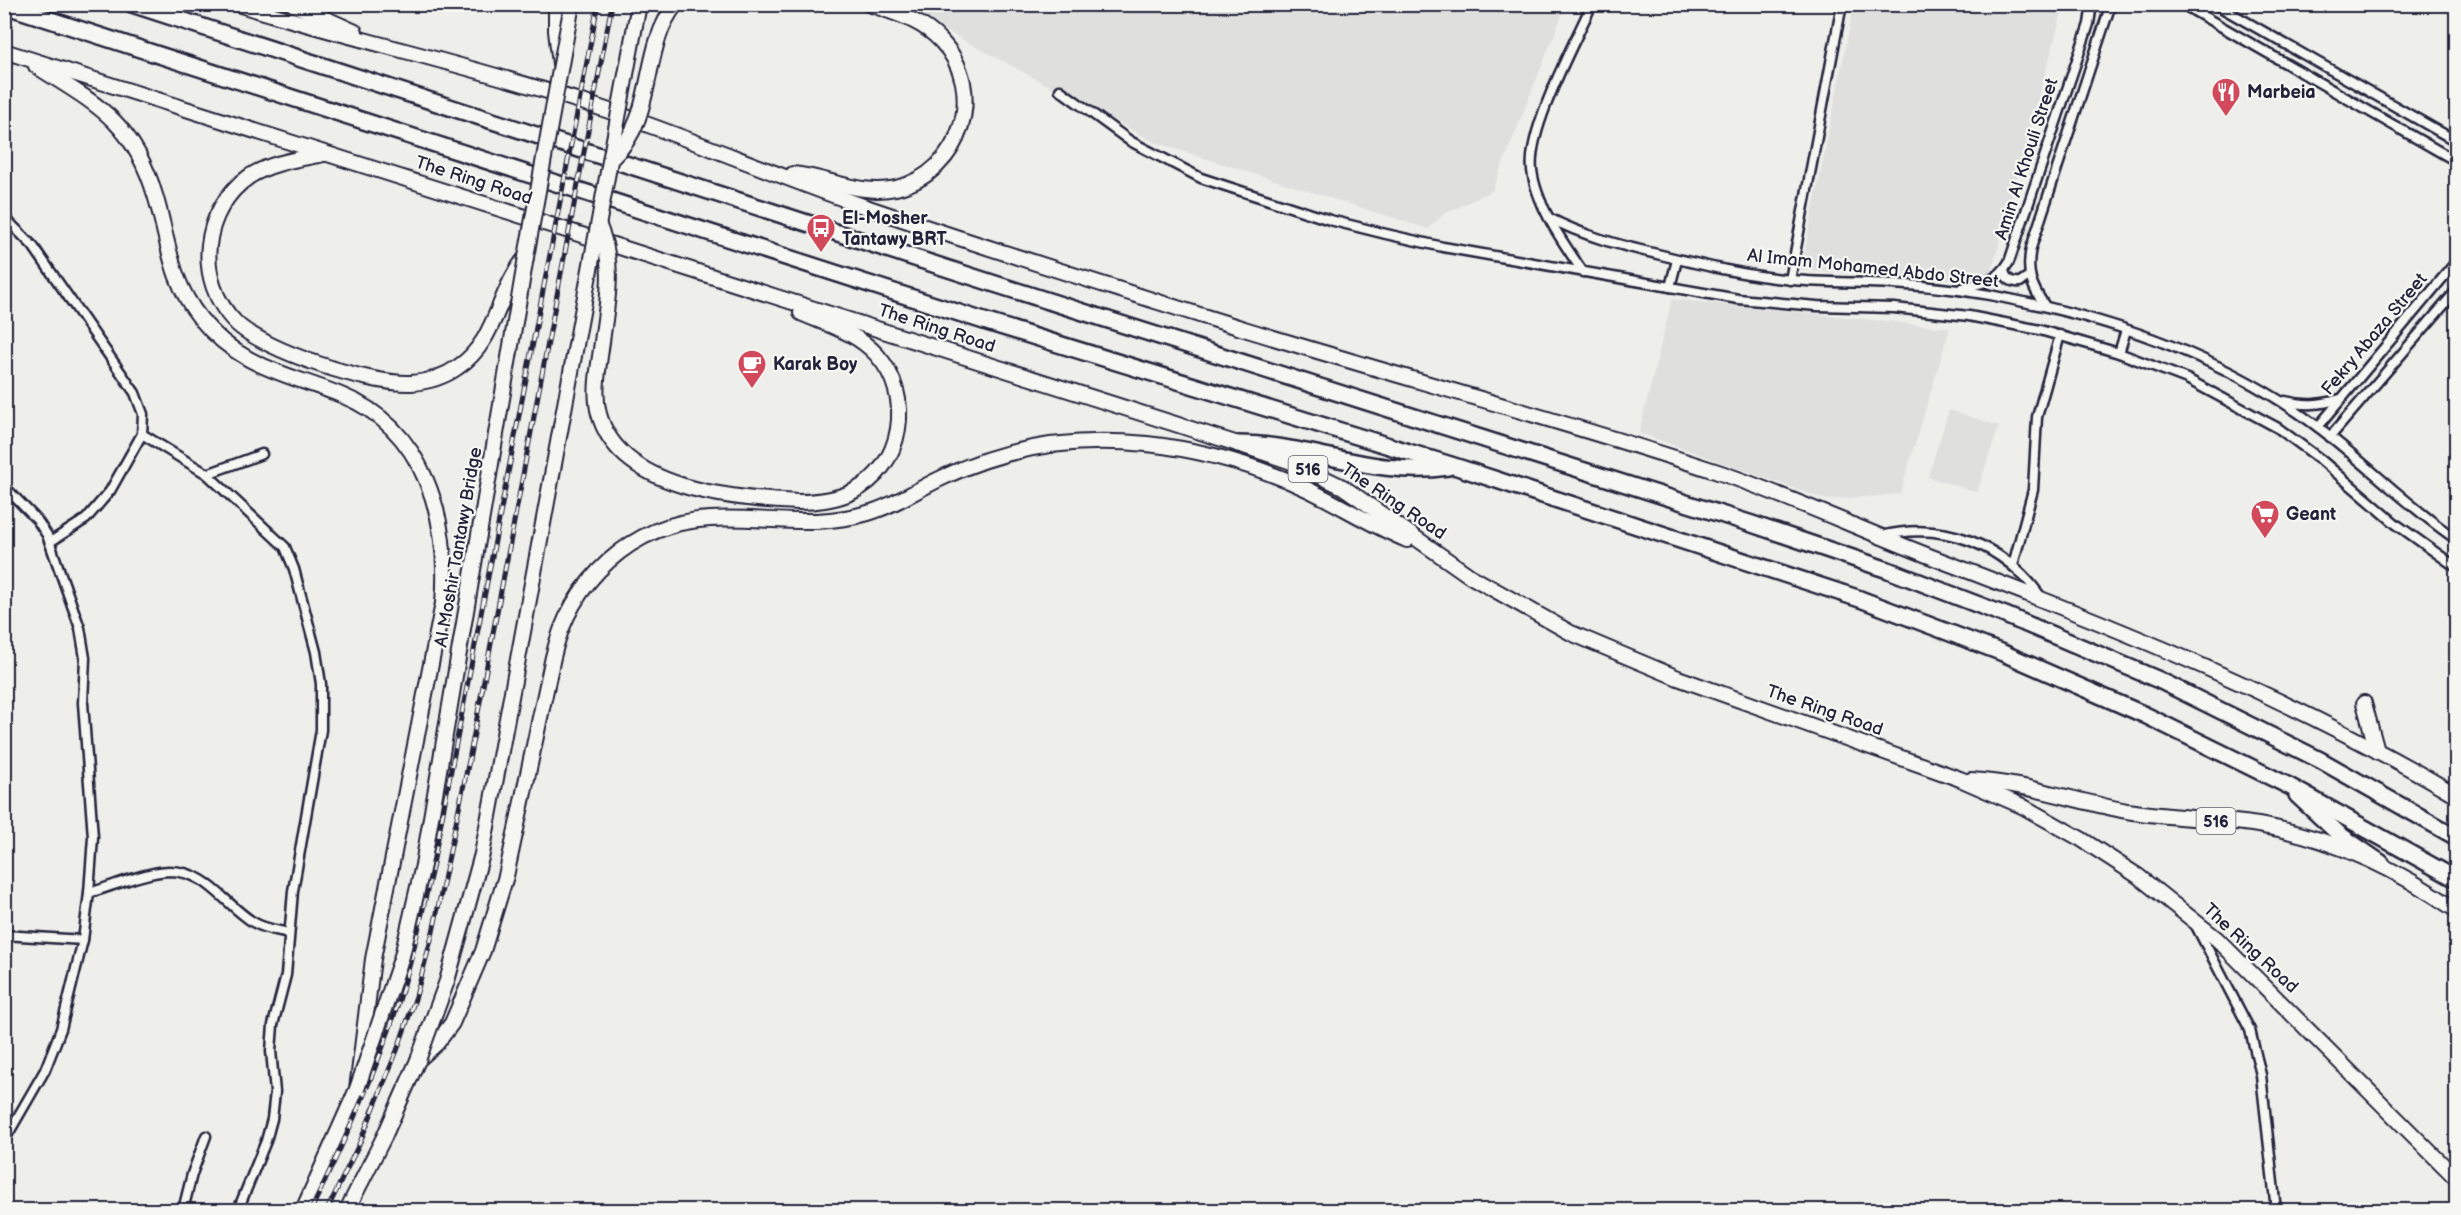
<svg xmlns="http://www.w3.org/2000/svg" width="2461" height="1215" viewBox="0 0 2461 1215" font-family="'Balsamiq Sans',sans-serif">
<rect width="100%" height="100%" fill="#eeeeeb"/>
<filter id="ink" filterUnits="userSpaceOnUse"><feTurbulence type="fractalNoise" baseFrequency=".0167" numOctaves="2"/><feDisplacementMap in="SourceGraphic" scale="12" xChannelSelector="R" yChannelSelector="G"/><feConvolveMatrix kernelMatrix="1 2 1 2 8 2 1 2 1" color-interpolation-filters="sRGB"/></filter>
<g filter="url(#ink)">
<g fill="#dfdfde">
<polygon points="898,5 1566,5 1492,191 1444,214 1428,229 1154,142"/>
<polygon points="1854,5 2064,5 1989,281 1801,270"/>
<polygon points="1672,299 1950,328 1900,494 1827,500 1639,433"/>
<polygon points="1949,410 1999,426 1977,492 1928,477"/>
</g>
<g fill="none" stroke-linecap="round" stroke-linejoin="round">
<g stroke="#22223b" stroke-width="13">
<g id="minor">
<polyline points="2182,4 2456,161"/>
<polyline points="2215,4 2456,141"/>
<polyline points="1060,90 1130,141 1201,178 1330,220 1386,234 1443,247 1738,299 1817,306 1894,308 1969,316 2040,330 2119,353 2187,379 2278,428 2320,459 2396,524 2456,567"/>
<polyline points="4,217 33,246 135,393 143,414 142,434 110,491 86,519 50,542"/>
<path d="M1549,218C1584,236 1619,245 1657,254C1702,265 1747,276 1793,280C1826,283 1859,282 1892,284C1936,286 1981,292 2024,302C2128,324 2233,363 2318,427C2366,463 2407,506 2456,539"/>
<path d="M2004,270C2005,278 2011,283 2020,282L2029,276"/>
<path d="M1583,272C1564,244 1536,205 1532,170C1527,130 1574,44 1592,4"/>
<polyline points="1790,280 1842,4"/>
<polyline points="1670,287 1677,260"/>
<path d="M1962,288C1982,284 1998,281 2009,262L2089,24L2092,4"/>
<path d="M2045,306C2031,286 2026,272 2031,248L2111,4"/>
<polyline points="2119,353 2126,330"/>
<path d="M2285,401C2305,406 2320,405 2340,399"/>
<polyline points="2318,427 2456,262"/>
<polyline points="142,434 207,474 285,547 294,569 316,652 321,684 321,730 293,891 286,975 273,1025 271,1051 275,1092 272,1119 266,1141 238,1210"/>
<polyline points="2330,437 2456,291"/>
<polyline points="207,474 262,454"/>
<polyline points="4,486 37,520 47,535 80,628 85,658 83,703 93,837 89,893 83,940 61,1029 45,1070 4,1141"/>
<path d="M1881,536C1945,520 2004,545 2042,598"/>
<polyline points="2013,565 2033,490 2037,417 2060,335"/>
<path d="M89,893C113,886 145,872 169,871C208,871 224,904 253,922C264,929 276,930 289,933"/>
<polyline points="2196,926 2250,1030 2261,1075 2276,1210"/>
<polyline points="4,935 83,940"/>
<polyline points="183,1210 192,1174 206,1136"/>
</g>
</g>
<g stroke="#22223b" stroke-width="18">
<g id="trunk">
<path d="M237,4C350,39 466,64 579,101C677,132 771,174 869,208C992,250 1117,289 1241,328C1400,377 1561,420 1718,472C1797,499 1872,535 1950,564C2124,630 2296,700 2456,795"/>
<polyline points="293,4 355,32"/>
<polyline points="556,4 556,31 560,64"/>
<polyline points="4,51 1238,444 1289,461 1343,487 1470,576 1571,633 1678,678 1960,779 2022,806 2081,839 2138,876 2217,939 2456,1178"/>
<path d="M36,66C96,104 133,121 155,195C169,240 169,279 200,318C239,367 286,373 341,395C425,428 450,520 443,603L373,959L357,1089L303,1210"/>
<path d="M324,154C300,159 272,162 250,176C201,209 194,281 236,323C265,351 370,385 411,383C427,382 444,377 458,367C497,341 497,292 526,257"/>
<path d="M793,174C827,177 860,196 896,188C961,173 988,90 941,41C922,20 895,13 869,4"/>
<path d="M798,502C817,502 835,500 852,492C904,467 914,396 877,355C856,332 828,325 801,313"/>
<polyline points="2364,703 2377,751"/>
<path d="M1971,780C2025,783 2075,801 2127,811C2170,818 2214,818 2258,825C2332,837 2396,868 2456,910"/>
<path d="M347,1210L384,1137L418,1060L437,1043L452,1023L483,951L506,876L553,657C570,582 631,523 710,519C765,516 813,529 868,513C896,505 919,488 946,476C1009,446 1078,437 1147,444C1203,450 1258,466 1309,490C1342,506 1373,526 1407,540"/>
</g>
</g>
<g stroke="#22223b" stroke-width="20">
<g id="motorway">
<polyline points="132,4 995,284 1752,524 1888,570 2005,615 2159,680 2320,760 2456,837"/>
<polyline points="4,5 987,322 1454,466 1860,599 2003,653 2145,715 2289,786 2456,879"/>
<path d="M1238,444C1310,444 1374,478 1448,467"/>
<polyline points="2297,795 2340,835 2381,863"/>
</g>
</g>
<use href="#minor" stroke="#f6f6f2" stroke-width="8"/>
<use href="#trunk" stroke="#f6f6f2" stroke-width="14"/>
<use href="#motorway" stroke="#f6f6f2" stroke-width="15"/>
<g stroke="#22223b" stroke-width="5">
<g id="rail">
<path d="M311,1210C345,1140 378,1069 401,994C415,951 423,907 433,864L598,4"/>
<polyline points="327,1210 360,1142 398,1048 416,996 433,932 469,760 612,4"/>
</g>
</g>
<use href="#rail" stroke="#f6f6f2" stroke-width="3" stroke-dasharray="9" stroke-linecap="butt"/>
<g stroke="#22223b" stroke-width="18" stroke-linecap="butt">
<g id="trunk-bridge">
<path d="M613,157C657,117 640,49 676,4"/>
<path d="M599,226C616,266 607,301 602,342C599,366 593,391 599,414C620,490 733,499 798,502"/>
<polyline points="418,1060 447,981 482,854 639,4"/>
<polyline points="357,1089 402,956 423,865 526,257 572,4"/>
</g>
</g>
<use href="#trunk-bridge" stroke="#f6f6f2" stroke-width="14"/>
</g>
</g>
<defs>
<g id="restaurant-pin" transform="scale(1.5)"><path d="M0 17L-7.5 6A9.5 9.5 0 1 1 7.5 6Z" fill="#d1495b" stroke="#f6f6f2"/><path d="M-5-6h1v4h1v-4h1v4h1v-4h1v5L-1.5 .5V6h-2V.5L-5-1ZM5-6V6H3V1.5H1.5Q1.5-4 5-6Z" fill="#fff"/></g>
<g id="bus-pin" transform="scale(1.5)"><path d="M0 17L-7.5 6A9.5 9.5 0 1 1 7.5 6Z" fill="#d1495b" stroke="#f6f6f2"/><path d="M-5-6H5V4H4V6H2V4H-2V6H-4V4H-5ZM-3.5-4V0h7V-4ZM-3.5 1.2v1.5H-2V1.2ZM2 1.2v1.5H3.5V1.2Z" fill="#fff"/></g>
<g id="cafe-pin" transform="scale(1.5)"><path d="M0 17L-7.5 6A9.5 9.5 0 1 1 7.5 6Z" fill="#d1495b" stroke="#f6f6f2"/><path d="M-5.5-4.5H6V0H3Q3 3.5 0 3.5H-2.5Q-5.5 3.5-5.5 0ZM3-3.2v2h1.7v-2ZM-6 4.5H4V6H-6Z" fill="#fff"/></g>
<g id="supermarket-pin" transform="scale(1.5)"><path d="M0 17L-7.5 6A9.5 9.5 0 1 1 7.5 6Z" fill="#d1495b" stroke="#f6f6f2"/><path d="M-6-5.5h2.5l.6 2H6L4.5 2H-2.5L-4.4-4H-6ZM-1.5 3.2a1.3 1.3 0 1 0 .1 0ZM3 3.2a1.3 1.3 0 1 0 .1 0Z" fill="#fff"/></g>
</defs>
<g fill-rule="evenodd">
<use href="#restaurant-pin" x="2226" y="92"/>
<use href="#bus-pin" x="821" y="228"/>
<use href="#cafe-pin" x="752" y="364"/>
<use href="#supermarket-pin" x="2265" y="514"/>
</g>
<g text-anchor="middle" stroke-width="4.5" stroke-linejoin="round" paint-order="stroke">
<g fill="#f6f6f2" stroke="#626272" stroke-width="1.5">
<rect x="1288.5" y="456" width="39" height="26" rx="4.5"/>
<rect x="2196.5" y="808" width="39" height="26" rx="4.5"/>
</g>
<g font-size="16" font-weight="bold" fill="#22223b">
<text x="1308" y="475">516</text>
<text x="2216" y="827">516</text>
</g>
<g font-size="18" font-weight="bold" fill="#22223b" stroke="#f6f6f2" text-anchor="start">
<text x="2247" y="98">Marbeia</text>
<text x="842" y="224">El-Mosher<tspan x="842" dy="21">Tantawy BRT</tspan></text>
<text x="773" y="370">Karak Boy</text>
<text x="2286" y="520">Geant</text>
</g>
<g font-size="18" fill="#22223b" stroke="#f6f6f2">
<text transform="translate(2026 159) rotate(-72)" y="6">Amin Al Khouli Street</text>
<text transform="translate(474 180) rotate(18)" y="6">The Ring Road</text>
<text transform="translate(1873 268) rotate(6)" y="6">Al Imam Mohamed Abdo Street</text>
<text transform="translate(937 328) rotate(18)" y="6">The Ring Road</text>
<text transform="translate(2374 334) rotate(-50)" y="6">Fekry Abaza Street</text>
<text transform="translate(1394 501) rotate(34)" y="6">The Ring Road</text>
<text transform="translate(458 547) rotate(-80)" y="6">Al Moshir Tantawy Bridge</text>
<text transform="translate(1825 710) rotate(19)" y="6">The Ring Road</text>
<text transform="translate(2251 948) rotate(43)" y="6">The Ring Road</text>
</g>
</g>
<rect width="2461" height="1215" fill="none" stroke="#f6f6f2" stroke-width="24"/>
<rect x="12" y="12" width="2437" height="1191" fill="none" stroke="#22223b" stroke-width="2" filter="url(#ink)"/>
</svg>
